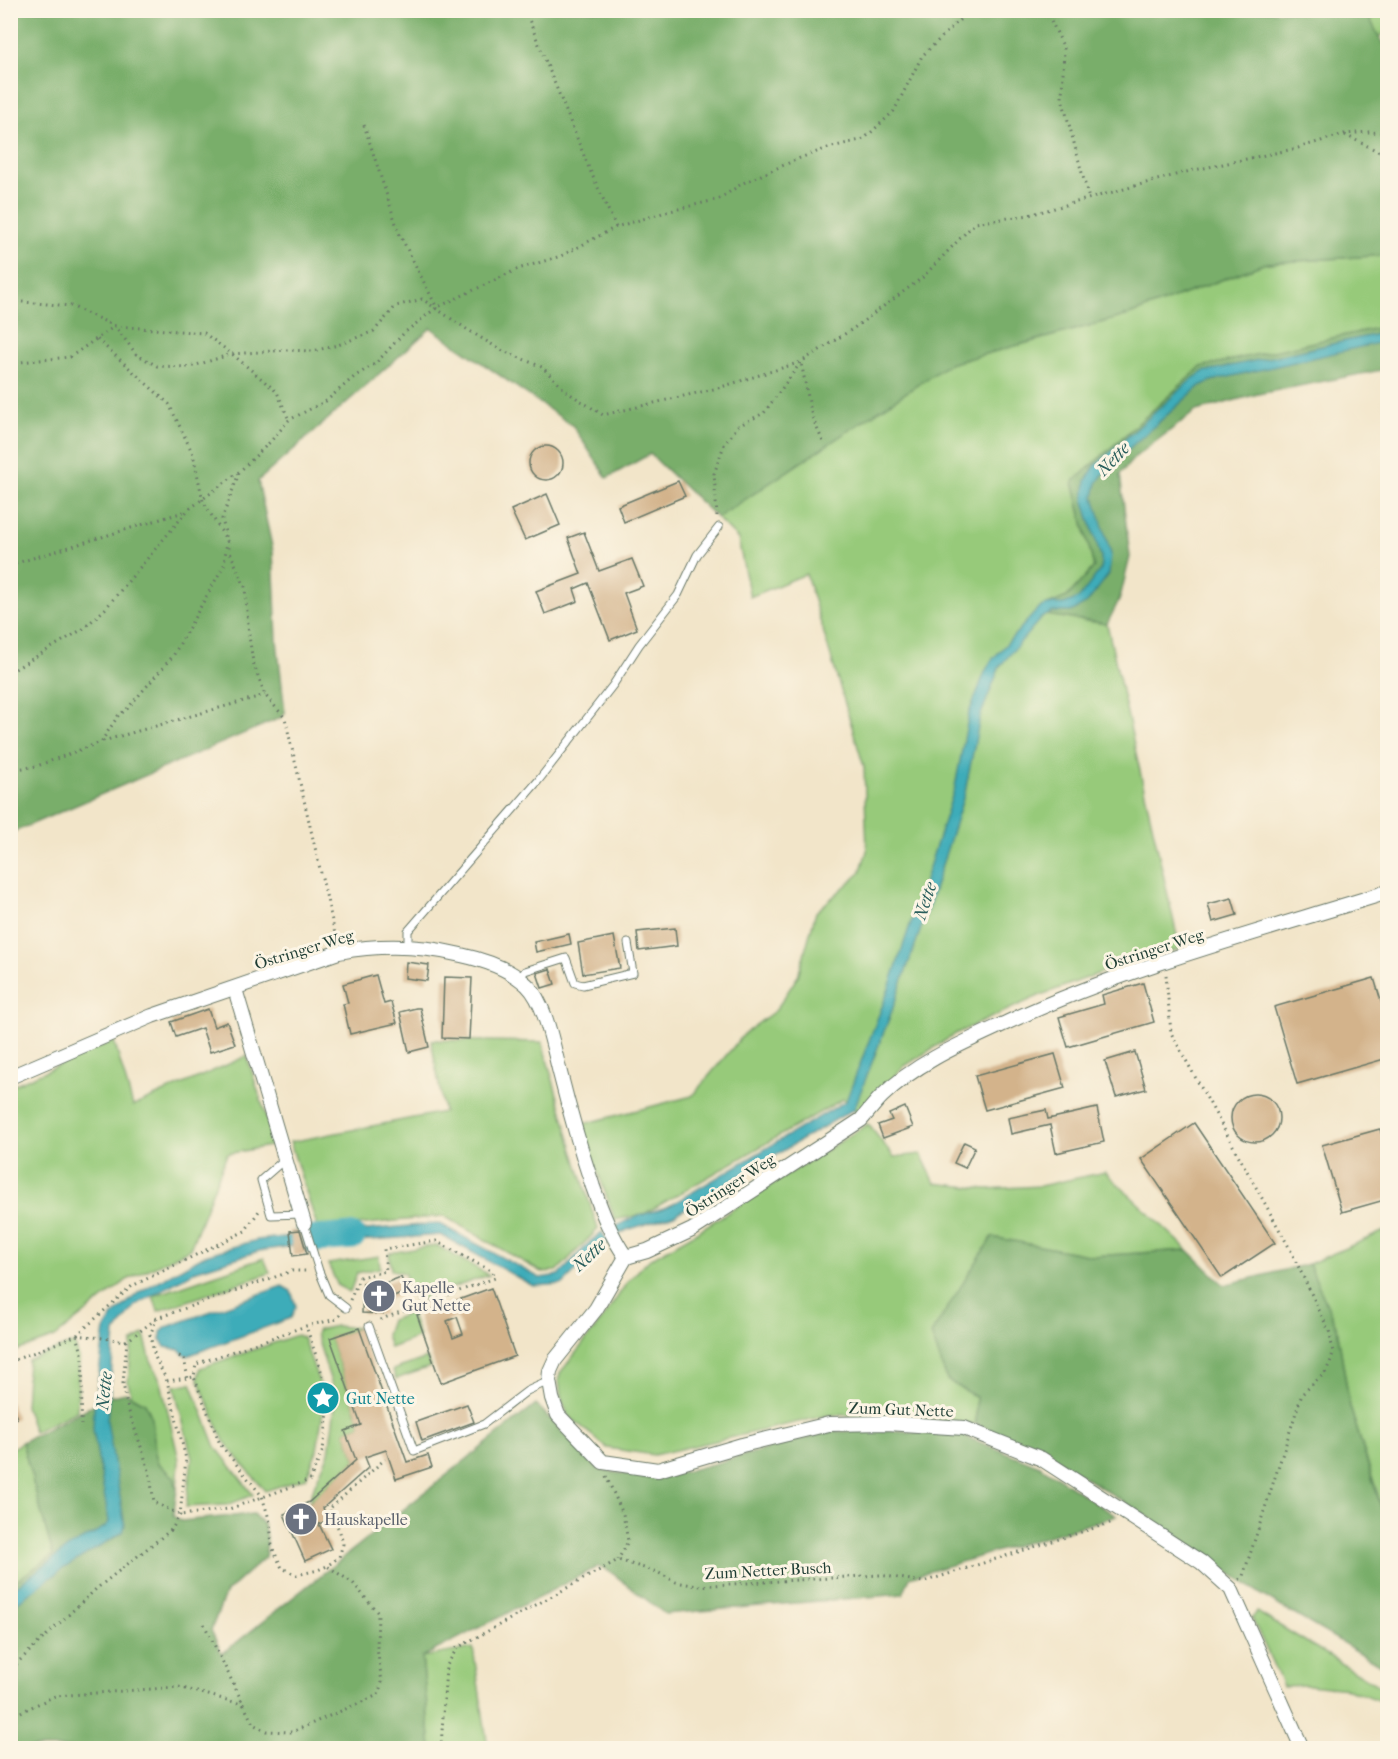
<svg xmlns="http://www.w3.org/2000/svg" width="1398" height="1759" viewBox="0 0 1398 1759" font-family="'IM FELL French Canon',serif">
<rect width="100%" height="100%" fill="#fcf5e5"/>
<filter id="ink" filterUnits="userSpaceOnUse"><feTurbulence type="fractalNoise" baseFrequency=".0167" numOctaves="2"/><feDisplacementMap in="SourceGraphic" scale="12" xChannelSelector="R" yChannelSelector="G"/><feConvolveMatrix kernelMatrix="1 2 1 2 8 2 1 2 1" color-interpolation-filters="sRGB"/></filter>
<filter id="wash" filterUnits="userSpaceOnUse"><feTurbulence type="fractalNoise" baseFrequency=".008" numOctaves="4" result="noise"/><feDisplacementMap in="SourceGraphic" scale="24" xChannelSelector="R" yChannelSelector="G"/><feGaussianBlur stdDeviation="1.35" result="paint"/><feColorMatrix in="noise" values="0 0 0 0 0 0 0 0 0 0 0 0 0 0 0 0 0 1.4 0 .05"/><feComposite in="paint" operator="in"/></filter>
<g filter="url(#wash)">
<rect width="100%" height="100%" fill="#f2e5c9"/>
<g fill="#97ca7a" stroke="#5b8457" stroke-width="1.5">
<polygon points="1366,11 1387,11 1387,32 1379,37"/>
<polygon points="1387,255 1387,326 1201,367 1073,482 1094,567 1067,597 1045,606 1039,614 1107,624 1180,949 1119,966 1041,995 957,1033 903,1067 859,1117 851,1105 843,1099 644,1214 615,1220 589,1148 583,1124 692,1096 745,1033 776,1010 798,976 816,912 860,873 867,851 864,767 806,574 750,597 738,539 717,518 949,364 1129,315 1266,263"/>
<polygon points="431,1040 542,1042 573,1150 598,1229 557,1271 541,1272 444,1216 318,1229 290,1142 444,1112"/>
<polygon points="114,1041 133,1106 247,1056 275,1145 227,1154 190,1249 127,1280 55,1337 11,1353 11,1086"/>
<polygon points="868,1124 894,1157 921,1154 935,1183 986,1189 1040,1186 1105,1172 1188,1250 1093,1256 991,1237 947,1380 976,1397 976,1424 890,1415 829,1415 654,1455 607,1448 568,1415 561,1397 559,1381 560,1373 604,1317 628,1281 650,1259 692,1235"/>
<polygon points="1387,1230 1387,1521 1385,1517 1350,1407 1337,1328 1309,1264"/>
<polygon points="436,1245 489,1275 415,1301 404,1273 391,1270 389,1253"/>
<polygon points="379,1256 380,1268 357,1273 350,1292 338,1286 328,1264"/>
<polygon points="264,1258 270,1273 158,1311 153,1296"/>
<polygon points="410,1313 419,1337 390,1348 386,1335 391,1320"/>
<polygon points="336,1326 359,1328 330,1338 361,1425 345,1431 356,1460 309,1502 315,1484 329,1453 336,1398 316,1334 318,1330"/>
<polygon points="144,1334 150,1358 161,1382 179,1460 177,1490 174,1477 158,1464 155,1453 152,1418 145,1403 131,1395 128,1382 132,1343"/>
<polygon points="297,1335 303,1338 325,1398 317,1450 306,1478 265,1491 224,1441 198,1379 200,1368"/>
<polygon points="71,1344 75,1345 79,1358 77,1411 34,1432 25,1406 28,1360"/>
<polygon points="427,1358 430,1367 396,1379 393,1370"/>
<polygon points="191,1383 216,1447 253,1495 227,1505 186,1507 192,1458 174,1386"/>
<polygon points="22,1442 53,1555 11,1585 10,1450"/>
<polygon points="1257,1612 1387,1691 1387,1703 1348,1689 1309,1685 1283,1686 1252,1618"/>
<polygon points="473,1648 488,1748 431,1748 422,1657"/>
</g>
<g fill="#79ae6a" stroke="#4c764f" stroke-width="1.5">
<polygon points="11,10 1366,11 1379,37 1387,47 1387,255 1266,263 1129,315 949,364 717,518 650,454 607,478 573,426 431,328 258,481 273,551 277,640 285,713 280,718 11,833"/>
<polygon points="1387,326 1387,369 1258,394 1196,411 1135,457 1120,474 1130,557 1120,598 1107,624 1039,614 1045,606 1067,597 1094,567 1073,482 1201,367"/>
<polygon points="992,1237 1093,1256 1188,1250 1224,1285 1309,1264 1337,1328 1350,1407 1384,1517 1387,1521 1387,1669 1265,1597 1150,1518 1042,1451 976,1424 976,1397 947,1380 931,1334"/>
<polygon points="126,1393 145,1403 152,1418 155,1453 158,1463 174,1477 177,1490 173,1516 181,1521 253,1514 264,1525 267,1544 265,1557 226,1592 211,1630 222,1654 536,1404 599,1470 658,1479 829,1432 888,1430 964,1436 1040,1466 1116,1516 910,1577 903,1594 665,1614 612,1573 599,1566 422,1657 431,1748 11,1748 10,1585 53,1555 22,1442 111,1396"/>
</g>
<g fill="#3cacb9" stroke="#2e7476" stroke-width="1.5">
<path d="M1387,332V341L1211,381L1200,386L1108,467L1097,483L1094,497L1111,554L1109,574L1087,603L1071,612H1053L1041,618L1000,666L980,717L965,792L930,903L890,1016L854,1109L674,1215L627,1230L618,1235L614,1228C629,1217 651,1213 669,1206L846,1101L888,991L924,883L955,787L969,713L985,672L991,661L1038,609L1043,606L1053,604H1064L1079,598L1101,569V557L1084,502L1086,480L1095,466L1191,380L1203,372Z"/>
<polygon points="431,1224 440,1224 540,1278 559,1275 591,1241 602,1232 608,1243 597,1250 563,1284 533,1286 441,1235 316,1244 314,1235"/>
<polygon points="291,1236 292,1246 259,1251 197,1270 136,1305 115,1333 107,1421 125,1526 123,1532 64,1568 11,1607 10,1591 69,1547 105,1527 109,1522 93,1429 94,1409 105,1329 113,1316 139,1292 205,1255 257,1240"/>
<polygon points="282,1286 291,1291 296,1306 291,1318 187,1356 184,1355 180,1350 165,1347 161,1340 161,1332 167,1327"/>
</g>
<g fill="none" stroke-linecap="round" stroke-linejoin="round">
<polyline stroke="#3cacb9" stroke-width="27" points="303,1240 352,1236"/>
</g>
<g id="blocks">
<g fill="#d3b38b" fill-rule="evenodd">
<circle cx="546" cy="463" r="17"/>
<polygon points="678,481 685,496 624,522 618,506"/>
<polygon points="547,494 560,525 525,540 511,510"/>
<polygon points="584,532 599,571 632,559 643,586 624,593 637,629 610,640 588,583 574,589 578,601 545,614 536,591 581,574 568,538"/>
<polygon points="1232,898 1237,915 1213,922 1208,904"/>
<polygon points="675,928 677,946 639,951 637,932"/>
<polygon points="569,934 571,944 536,952 534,942"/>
<polygon points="614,936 620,968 583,974 578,943"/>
<polygon points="406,962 429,965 427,981 405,978"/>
<polygon points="550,969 555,984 542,988 537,973"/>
<polygon points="376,975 384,1004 391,1002 397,1023 350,1034 343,1004 348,1003 343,984"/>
<polygon points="444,977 472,978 469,1039 442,1038"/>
<polygon points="1374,978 1388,1024 1388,1058 1297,1084 1274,1007"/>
<polygon points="1143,983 1154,1022 1068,1047 1059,1017 1104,1004 1102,995"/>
<polygon points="416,1008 420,1008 429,1047 409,1052 400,1012"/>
<polygon points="208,1009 214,1027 227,1022 235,1044 210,1052 202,1028 176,1037 171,1022"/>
<polygon points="1135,1052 1146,1089 1116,1097 1105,1061"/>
<polygon points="1055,1054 1065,1088 985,1110 975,1076"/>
<circle cx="1255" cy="1118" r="24"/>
<polygon points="905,1107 913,1127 883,1138 878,1125 892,1120 889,1114"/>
<polygon points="1097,1108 1104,1142 1056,1153 1050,1125 1011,1134 1008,1118 1046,1110 1048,1119"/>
<polygon points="1194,1123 1275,1243 1222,1278 1141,1159"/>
<polygon points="1380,1129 1382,1136 1388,1135 1388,1199 1342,1212 1322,1145"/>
<polygon points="964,1142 975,1147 965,1168 954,1163"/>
<polygon points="300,1230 307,1254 293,1256 290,1231"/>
<polygon points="401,1277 406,1292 384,1301 383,1314 362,1313 363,1283 385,1283"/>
<path d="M491,1288L515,1356L441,1383L417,1315ZM457,1317L463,1334L453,1338L447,1321Z"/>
<polygon points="359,1328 407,1462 428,1455 432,1467 396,1479 386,1450 365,1457 369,1467 323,1508 328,1520 319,1524 331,1549 305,1561 284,1514 309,1502 356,1460 345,1431 361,1425 330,1338"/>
<polygon points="10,1402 17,1418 10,1421"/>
<polygon points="467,1404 474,1422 422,1441 416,1422"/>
</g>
</g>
</g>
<g filter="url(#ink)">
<use href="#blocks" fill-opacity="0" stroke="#697868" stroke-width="1.5"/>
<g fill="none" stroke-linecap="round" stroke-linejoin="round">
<g stroke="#697868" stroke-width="9">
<g id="lane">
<polyline points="408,946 408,931 538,781 613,685 639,645 678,595 697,555 719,527"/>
<polyline points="519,979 525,971 566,958 575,983 583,985 633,973 628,943"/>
<polyline points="285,1159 261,1180 271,1215 302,1214"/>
<polyline points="304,1223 319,1271 329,1295 346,1308"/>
<polyline points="369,1326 414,1451 484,1424 527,1391 549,1381"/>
</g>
</g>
<g stroke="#697868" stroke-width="16">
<g id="street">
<polyline points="235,989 304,1223"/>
<path d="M10,1077L152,1016L339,952C381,944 420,945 461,955C484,960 509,968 527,985C545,1002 553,1045 559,1069C569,1109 580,1148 593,1187C602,1212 611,1236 626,1257"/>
<polyline points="626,1257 596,1309 555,1360 550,1371 549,1381 552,1398 558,1415 603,1462 658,1470 742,1445 829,1424 887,1423 964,1428 1042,1459 1201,1562 1231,1589 1302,1748"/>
<path d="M626,1257L647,1251L692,1230L861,1120C868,1112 875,1103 882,1096C917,1062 965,1042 1008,1022C1129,966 1260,932 1388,892"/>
</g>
</g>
<g stroke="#697868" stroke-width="3" stroke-dasharray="1.5 4.5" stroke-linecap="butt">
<polyline points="525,10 589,168 616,227"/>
<polyline points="1046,10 1064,48 1062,98 1089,199"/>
<polyline points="364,125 399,233 436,306"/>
<polyline points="1345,135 1388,156"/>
<polyline points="10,301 71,306 115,326 136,354 157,366 190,367 232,354 287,350 313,351 338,345 374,331 396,306 422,299 468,330 501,350 542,367 567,392 603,415 718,388 801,362 812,417 824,444"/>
<polyline points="10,363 70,357 115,326 204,333 232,354 277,392 289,420"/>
<polyline points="239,473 222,519 230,552 245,587 249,636 253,662 265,695 285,718 336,938"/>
<polyline points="717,516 714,474 724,445 738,426 764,413 801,362 854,328 922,278 975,223 1029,215 1190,171 1298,148 1344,134 1369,132 1388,133"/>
<polyline points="10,565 187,511"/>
<polyline points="10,672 83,629 105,609 188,510 240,471 270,442 289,420 326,401 354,377 376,363 404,333 436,308 518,269 561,256 616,227 666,212 719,199 743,183 800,158 828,148 864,139 894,111 922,56 970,10"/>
<polyline points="103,741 265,695"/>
<polyline points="10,770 37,766 101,742 118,716 127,709 173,656 224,565 227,541 203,501 193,454 169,404 97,339"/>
<polyline points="1166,975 1171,1033 1290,1249 1330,1333 1333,1353 1330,1363 1325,1373 1302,1394 1243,1576 1239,1580"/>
<polyline points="350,1300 360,1277 386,1271 384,1249 436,1241 493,1272 495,1278 387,1317 377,1322"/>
<polyline points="340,1315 337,1319 306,1326 196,1364 194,1377 220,1444 262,1496 270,1522 272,1547 282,1568 297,1575 318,1570 327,1566 339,1557 343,1544 340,1532 329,1509 385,1459"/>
<polyline points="156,1319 127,1341 123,1383 127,1406 149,1470 154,1502 180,1515 229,1509 310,1480 323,1450 330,1397 306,1326"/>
<polyline points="77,1335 83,1357 81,1425"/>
<polyline points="77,1335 127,1341"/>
<polyline points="179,1356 184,1358 188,1379"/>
<polyline points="10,1362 77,1335 132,1286 245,1231 259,1211"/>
<polyline points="167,1381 194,1377"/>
<polyline points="606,1476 623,1514 628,1541 618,1560"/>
<polyline points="204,1624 253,1724 266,1731 292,1732 378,1695 382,1682 377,1648 378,1613 353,1583 327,1566"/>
<polyline points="10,1675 18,1662 96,1589 172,1529 180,1515 186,1459 167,1381 155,1357 150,1335 157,1318 292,1271 308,1271"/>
<polyline points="10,1717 55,1696 179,1687 245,1705"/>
<polyline points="441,1748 446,1667 457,1648 618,1560 657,1572 676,1582 697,1586 880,1575 923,1582 1113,1522"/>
</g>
<use href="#lane" stroke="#fff" stroke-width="7"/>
<use href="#street" stroke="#fff" stroke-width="14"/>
</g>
</g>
<defs>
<g id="church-disc" transform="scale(1.725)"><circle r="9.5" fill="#6b7280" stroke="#fcf5e5"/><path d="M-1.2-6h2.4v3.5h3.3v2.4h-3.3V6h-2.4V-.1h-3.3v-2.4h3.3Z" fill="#fff"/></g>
<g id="sight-disc" transform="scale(1.725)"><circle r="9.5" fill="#0f9aa8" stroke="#fcf5e5"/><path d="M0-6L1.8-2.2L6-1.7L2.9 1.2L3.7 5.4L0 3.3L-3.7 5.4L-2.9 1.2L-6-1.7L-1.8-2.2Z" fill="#fff"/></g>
</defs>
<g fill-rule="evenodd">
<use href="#church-disc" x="379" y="1296"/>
<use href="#sight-disc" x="323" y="1398"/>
<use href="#church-disc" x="301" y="1519"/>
</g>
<g text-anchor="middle" stroke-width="6" stroke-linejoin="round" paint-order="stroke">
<g font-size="16" fill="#1f3d34" stroke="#fcf5e5">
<text transform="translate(304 949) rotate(-17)" y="6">Östringer Weg</text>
<text transform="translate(1154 949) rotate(-18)" y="6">Östringer Weg</text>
<text transform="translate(730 1185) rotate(-33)" y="6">Östringer Weg</text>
<text transform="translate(901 1409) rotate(2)" y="6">Zum Gut Nette</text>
<text transform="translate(768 1570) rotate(-3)" y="6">Zum Netter Busch</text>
</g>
<g font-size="16" fill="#5b616d" stroke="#fcf5e5" text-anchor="start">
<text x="402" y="1293">Kapelle<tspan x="402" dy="18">Gut Nette</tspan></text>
<text x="324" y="1525">Hauskapelle</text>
</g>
<g font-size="16" fill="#0d838f" stroke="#fcf5e5" text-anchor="start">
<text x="346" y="1404">Gut Nette</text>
</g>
<g font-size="18" font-style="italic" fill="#285e5c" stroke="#fcf5e5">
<text transform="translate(1113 459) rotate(-46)" y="6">Nette</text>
<text transform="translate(925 901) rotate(-72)" y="6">Nette</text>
<text transform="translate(589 1255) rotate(-43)" y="6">Nette</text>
<text transform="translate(104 1391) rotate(-84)" y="6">Nette</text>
</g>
</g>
<rect width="1398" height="1759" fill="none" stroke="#fcf5e5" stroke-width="36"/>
</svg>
